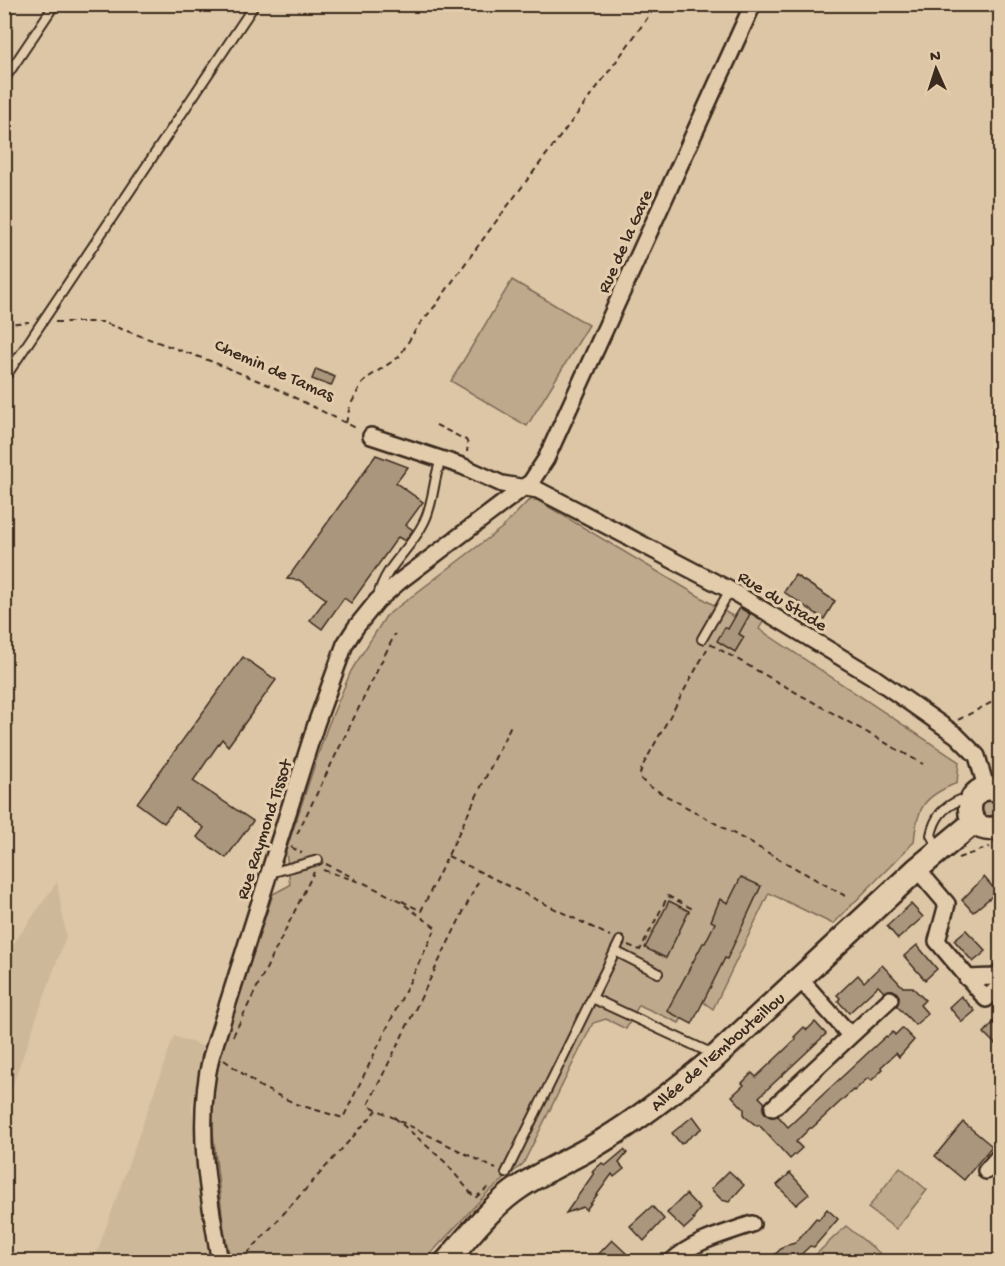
<svg xmlns="http://www.w3.org/2000/svg" width="1005" height="1266" viewBox="0 0 1005 1266" font-family="'Gochi Hand',sans-serif">
<rect width="100%" height="100%" fill="#dcc6a6"/>
<filter id="ink" filterUnits="userSpaceOnUse"><feTurbulence type="fractalNoise" baseFrequency=".0167" numOctaves="2"/><feDisplacementMap in="SourceGraphic" scale="12" xChannelSelector="R" yChannelSelector="G"/><feConvolveMatrix kernelMatrix="1 2 1 2 8 2 1 2 1" color-interpolation-filters="sRGB"/></filter>
<g filter="url(#ink)">
<g fill="#cdb89a">
<polygon points="57,882 66,936 5,1106 5,956"/>
<polygon points="174,1036 205,1047 192,1105 202,1220 211,1261 94,1261"/>
<polygon points="5,1247 31,1261 5,1261"/>
</g>
<g fill="#bfa98d" stroke="#7d6a56" stroke-width="1.5">
<polygon points="512,280 589,325 527,426 451,381"/>
<path d="M537,500L734,617L740,608L764,620L759,629L959,762L957,783C924,796 917,807 914,842L833,924L769,893L713,1009L703,1002L682,1018L679,1023L639,1005L626,1029L606,1019L593,1023L523,1164L486,1194L424,1261H231L224,1232L210,1105L220,1055L273,894L290,885L286,851L327,728L351,671L386,616L503,527L528,501Z"/>
<polygon points="997,800 1000,802 999,815 983,816 981,803"/>
<polygon points="900,1167 927,1190 896,1229 868,1208"/>
<polygon points="846,1226 887,1259 889,1261 809,1261"/>
</g>
<g fill="#aa967d" stroke="#3b2a1e" stroke-width="1.5">
<polygon points="316,369 335,377 331,386 312,379"/>
<polygon points="376,455 408,467 396,483 423,502 406,525 413,530 405,541 398,537 351,603 344,598 322,629 310,620 326,599 299,580 287,579"/>
<polygon points="795,575 835,601 824,619 784,592"/>
<polygon points="740,608 750,614 739,634 744,637 735,652 717,641 725,627 728,629"/>
<polygon points="243,657 276,680 228,746 222,739 193,781 253,821 226,858 197,837 204,828 176,808 164,823 137,803"/>
<polygon points="741,877 761,886 727,959 725,958 692,1024 667,1011 703,943 705,943 715,923 711,921 720,899 728,903"/>
<polygon points="984,877 997,892 973,912 962,900"/>
<polygon points="669,901 689,911 666,958 645,948"/>
<polygon points="911,904 923,917 898,939 887,926"/>
<polygon points="966,930 986,951 973,962 954,940"/>
<polygon points="917,945 937,969 925,980 904,956"/>
<polygon points="882,965 903,987 912,987 925,1000 920,1005 928,1014 915,1025 897,1006 899,996 893,990 884,992 878,986 849,1013 838,1001 840,998 837,995 858,975 864,982"/>
<polygon points="961,996 975,1011 962,1022 949,1007"/>
<polygon points="1000,1015 1000,1049 984,1033"/>
<polygon points="815,1022 826,1034 759,1097 765,1103 763,1110 766,1115 771,1117 778,1116 788,1127 886,1036 887,1037 893,1032 895,1035 902,1028 914,1040 899,1057 896,1053 881,1067 883,1069 871,1081 868,1078 854,1091 853,1090 812,1128 810,1128 796,1142 802,1148 790,1159 759,1125 757,1126 744,1116 744,1109 732,1096 744,1085 742,1083 752,1073 756,1077 796,1039 794,1037 804,1027 807,1030"/>
<polygon points="693,1116 702,1128 681,1144 672,1133"/>
<polygon points="963,1122 992,1146 964,1180 935,1156"/>
<polygon points="624,1150 627,1153 619,1163 624,1169 614,1177 612,1174 586,1210 583,1207 566,1213 594,1173 592,1172 602,1163 605,1166"/>
<polygon points="729,1171 744,1185 729,1202 722,1200 711,1189"/>
<polygon points="790,1173 809,1194 796,1205 777,1185"/>
<polygon points="686,1194 700,1209 693,1218 695,1219 684,1229 667,1213"/>
<polygon points="652,1206 664,1219 644,1241 630,1226"/>
<polygon points="827,1209 838,1219 814,1247 810,1246 793,1262 767,1262 784,1246 795,1243 816,1218 819,1219"/>
<polygon points="612,1240 626,1253 618,1262 591,1262"/>
</g>
<g fill="none" stroke-linecap="round" stroke-linejoin="round">
<g stroke="#3b2a1e" stroke-width="12">
<g id="lane">
<polyline points="4,80 55,4"/>
<polyline points="4,379 255,4"/>
<path d="M378,596C386,564 410,551 424,522C434,503 433,479 441,460"/>
<polyline points="702,639 730,590"/>
<path d="M938,848L931,835C935,817 943,807 960,800L968,804"/>
<polyline points="270,873 318,860"/>
<polyline points="615,951 658,973"/>
<polyline points="592,998 713,1054"/>
<polyline points="506,1173 620,941"/>
</g>
</g>
<g stroke="#3b2a1e" stroke-width="20">
<g id="street">
<polyline points="371,436 462,466 502,484 538,490 730,590 872,676 956,735 977,756 984,780 981,790"/>
<polyline points="917,869 947,904 937,941 986,999 1000,986"/>
<polyline points="967,978 994,977 1000,973"/>
<polyline points="800,979 850,1035"/>
<polyline points="773,1108 890,999"/>
<polyline points="986,1171 1000,1155"/>
<path d="M220,1262C208,1194 195,1124 211,1057L316,724L345,644L356,627L377,601L400,581L531,482L546,459L753,4"/>
<path d="M671,1262C693,1241 724,1234 752,1224"/>
</g>
</g>
<g stroke="#3b2a1e" stroke-width="27">
<g id="secondary">
<path d="M1000,791C962,775 958,840 1000,827"/>
<path d="M446,1262C469,1236 491,1206 520,1187C547,1169 577,1157 604,1140C642,1117 677,1089 711,1061L917,869L974,822"/>
</g>
</g>
<g stroke="#3b2a1e" stroke-width="2" stroke-dasharray="6 4.5" stroke-linecap="butt">
<polyline points="55,322 102,322 213,362 271,386 358,429"/>
<polyline points="4,324 29,322"/>
<path d="M346,423L350,406L361,385L369,377L399,357L418,326L436,305C507,202 586,107 657,4"/>
<polyline points="436,425 466,440 468,444 467,452"/>
<polyline points="710,644 923,764"/>
<polyline points="707,649 642,767 639,777 647,785 847,897"/>
<polyline points="958,720 1000,698"/>
<polyline points="297,834 395,634"/>
<polyline points="291,847 302,853"/>
<polyline points="448,856 610,936"/>
<polyline points="958,858 990,847"/>
<polyline points="326,864 356,879"/>
<polyline points="323,870 363,883"/>
<polyline points="478,882 368,1105 496,1169"/>
<polyline points="364,883 394,898"/>
<polyline points="402,901 421,911 511,725"/>
<polyline points="628,945 640,950 668,896 693,909"/>
<polyline points="233,1036 314,872"/>
<polyline points="224,1060 261,1087 296,1104 343,1118 436,928 394,897"/>
<polyline points="394,1117 445,1162 475,1198 491,1185"/>
<polyline points="240,1262 377,1110"/>
</g>
<use href="#lane" stroke="#e3ccac" stroke-width="8"/>
<use href="#street" stroke="#e3ccac" stroke-width="15"/>
<use href="#secondary" stroke="#e3ccac" stroke-width="22"/>
</g>
</g>
<g text-anchor="middle" stroke-width="6" stroke-linejoin="round" paint-order="stroke">
<g font-size="18" fill="#3b2a1e" stroke="#e3ccac">
<text transform="translate(624 241) rotate(-66)" y="6">Rue de la Gare</text>
<text transform="translate(275 369) rotate(24)" y="6">Chemin de Tamas</text>
<text transform="translate(783 600) rotate(31)" y="6">Rue du Stade</text>
<text transform="translate(263 829) rotate(-72)" y="6">Rue Raymond Tissot</text>
<text transform="translate(717 1051) rotate(-41)" y="6">Allée de l'Embouteillou</text>
</g>
</g>
<rect width="1005" height="1266" fill="none" stroke="#e3ccac" stroke-width="24"/>
<rect x="12" y="12" width="981" height="1242" fill="none" stroke="#3b2a1e" stroke-width="2" filter="url(#ink)"/>
<g transform="translate(936 69) rotate(357)" stroke="#e3ccac" stroke-width="4.5" paint-order="stroke">
<path d="M0-4.5L10 22L0 15L-10 22Z" fill="#3b2a1e"/>
<text y="-9" font-size="16" font-weight="bold" text-anchor="middle" fill="#3b2a1e">N</text>
</g>
</svg>
